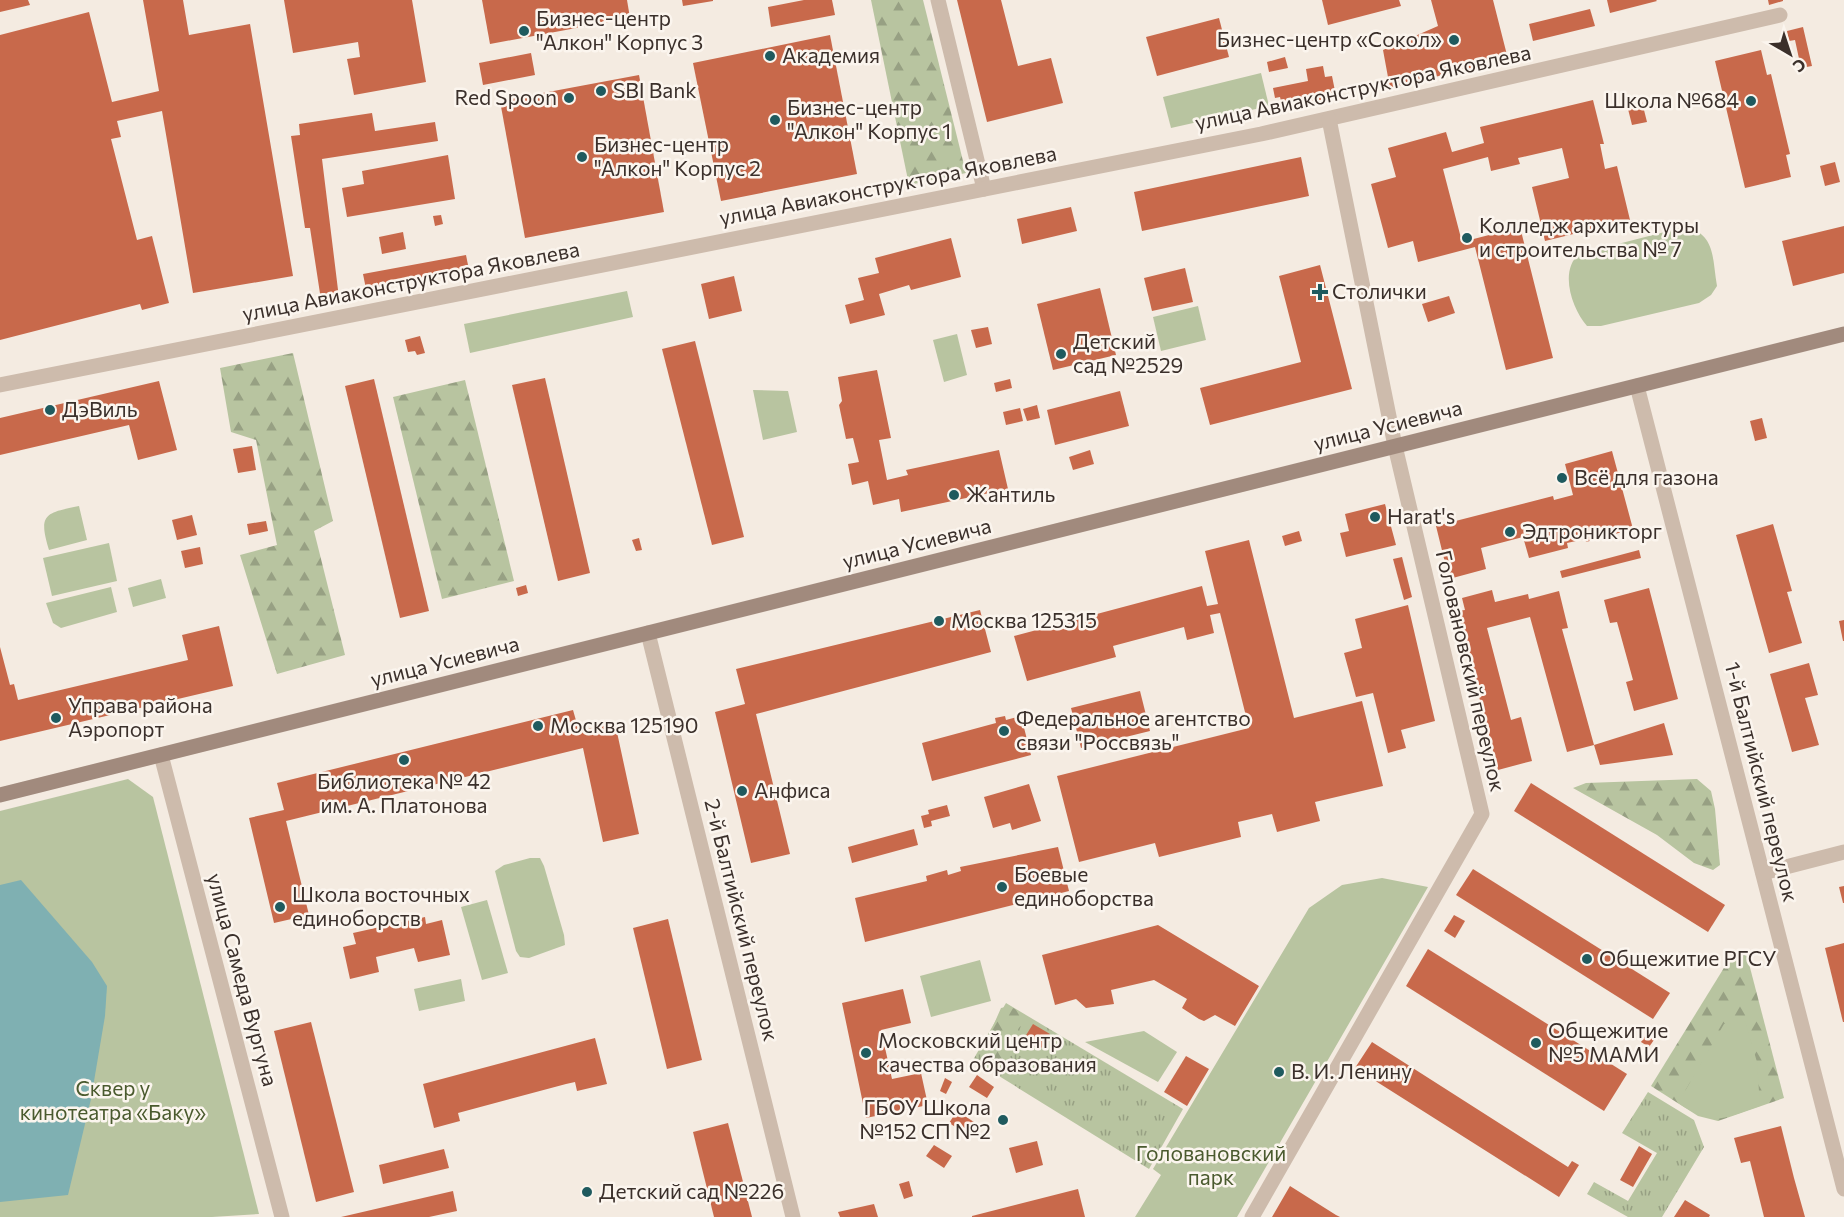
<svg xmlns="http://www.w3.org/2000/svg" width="1844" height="1217" viewBox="0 0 1844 1217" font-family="Commissioner,sans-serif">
<defs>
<pattern id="grass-tufts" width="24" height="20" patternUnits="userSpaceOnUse" patternTransform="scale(1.5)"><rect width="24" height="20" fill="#b8c4a0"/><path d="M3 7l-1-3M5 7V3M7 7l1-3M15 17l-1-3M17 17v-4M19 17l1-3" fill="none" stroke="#97a083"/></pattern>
<pattern id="forest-firs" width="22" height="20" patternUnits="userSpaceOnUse" patternTransform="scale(1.5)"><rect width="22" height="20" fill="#b8c4a0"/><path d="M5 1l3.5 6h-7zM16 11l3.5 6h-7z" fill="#97a083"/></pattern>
</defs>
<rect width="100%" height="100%" fill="#f4ebe1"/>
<g fill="url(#grass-tufts)">
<polygon points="1006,1003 1183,1109 1149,1169 973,1060"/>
<polygon points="1648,1092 1694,1120 1704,1147 1662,1217 1628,1217 1587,1194 1594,1182 1628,1201 1657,1153 1622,1133"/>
</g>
<g fill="url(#forest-firs)">
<polygon points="871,0 923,0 966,173 909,185"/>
<polygon points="293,353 333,521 314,531 345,655 277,674 240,555 277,545 256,440 231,432 220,368"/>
<polygon points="465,380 514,581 442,599 393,397"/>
<polygon points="1697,779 1711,791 1715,809 1720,865 1713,870 1694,863 1657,835 1573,788 1586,783"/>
<polygon points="1735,950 1747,956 1784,1098 1718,1121 1698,1116 1651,1086"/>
<polygon points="1010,1006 1021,1013 1024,1022 1012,1036 1008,1059 989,1059 982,1051 1001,1008"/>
</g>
<g fill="#b8c4a0">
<polygon points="1261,73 1269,106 1171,128 1163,97"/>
<path d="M1684,227C1716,233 1712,258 1717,286L1711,295L1699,303L1601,326H1587C1572,309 1559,271 1579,254Z"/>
<polygon points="627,291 633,317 470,353 464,324"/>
<polygon points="1198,306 1206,340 1161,351 1153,317"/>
<polygon points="957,334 967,375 944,382 933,340"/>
<polygon points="753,390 788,391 797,432 763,440"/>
<path d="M79,506L87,540L49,550C38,514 45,513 79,506Z"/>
<polygon points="109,543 117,581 52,596 43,558"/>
<polygon points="161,579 166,598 133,607 128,588"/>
<polygon points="111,587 117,612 61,628 53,623 46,603"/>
<polygon points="128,779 153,797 259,1214 212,1217 0,1217 0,811"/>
<polygon points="530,858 540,858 544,866 564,935 565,945 529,958 520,957 516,951 495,871 504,865"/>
<polygon points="1382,878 1428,887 1237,1217 1135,1217 1161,1175 1153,1169 1309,908 1342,885"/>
<polygon points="487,900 508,973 482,980 461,907"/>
<polygon points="980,960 991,1001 931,1017 920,976"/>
<polygon points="461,979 465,1001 419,1011 414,989"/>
<path d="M1745,1021L1757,1062L1760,1106C1721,1119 1715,1127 1678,1103L1724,1024Z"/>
<polygon points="1144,1031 1177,1052 1158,1082 1085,1042"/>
</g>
<polygon fill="#7fb0b2" points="21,880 92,962 107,986 105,1016 91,1099 68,1195 0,1202 0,885"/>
<g fill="#c8694b">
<polygon points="0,0 28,0 30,5 0,12"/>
<polygon points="143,0 183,0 189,35 250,24 293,276 193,293 162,111 117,121 121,137 111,139 137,240 152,236 169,303 142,310 140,304 0,340 0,35 89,12 112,102 159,91"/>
<polygon points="284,0 412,0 426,82 354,95 347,59 360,57 358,42 293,53"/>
<polygon points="482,0 627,0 630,18 490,44"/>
<polygon points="682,0 713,0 713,1 683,6"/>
<polygon points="804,0 832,0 835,15 771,27 768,7"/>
<polygon points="957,0 1001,0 1018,66 1051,58 1063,103 987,122"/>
<polygon points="1322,0 1399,0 1401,6 1328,25"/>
<polygon points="1431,0 1493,0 1508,59 1390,88 1383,50 1438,26"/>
<polygon points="1607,0 1656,0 1657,1 1610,13"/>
<polygon points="1768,0 1783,0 1783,1 1769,5"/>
<polygon points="1590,9 1595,26 1533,41 1529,24"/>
<polygon points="1219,18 1229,57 1157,76 1146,37"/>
<polygon points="1803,27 1812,66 1801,68 1795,40 1789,41 1787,31"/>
<polygon points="830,35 857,174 721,201 693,63"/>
<polygon points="1761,50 1767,75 1771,74 1790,154 1786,155 1791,177 1745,188 1715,61"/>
<polygon points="531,53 535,75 483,85 479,63"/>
<polygon points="1285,57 1288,68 1269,72 1267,62"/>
<polygon points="1323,66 1325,77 1332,76 1336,96 1283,109 1280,97 1275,98 1273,88 1308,81 1306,69"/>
<polygon points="639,75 664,212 525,238 500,101"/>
<polygon points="1593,100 1604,144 1600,144 1605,169 1617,166 1630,220 1545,241 1532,187 1569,178 1562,148 1518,158 1520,164 1491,171 1488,157 1443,169 1462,242 1520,227 1553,358 1506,370 1475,247 1418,262 1413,241 1388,248 1371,184 1396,177 1388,148 1446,132 1452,152 1484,143 1480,127"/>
<polygon points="1642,102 1647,122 1632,125 1627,105"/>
<polygon points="372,113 375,131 435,122 438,141 322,159 339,298 321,300 310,228 305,228 291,136 300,135 299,124"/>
<polygon points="448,155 455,199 347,217 342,188 364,184 362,171"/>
<polygon points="1301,157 1309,196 1142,231 1134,192"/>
<polygon points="1835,162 1840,182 1825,186 1820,166"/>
<polygon points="1071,207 1077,231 1022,244 1017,219"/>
<polygon points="441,215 443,224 435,226 433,216"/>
<polygon points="1844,226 1844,273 1793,286 1782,241"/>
<polygon points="403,232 406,249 382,254 379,237"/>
<polygon points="951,238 961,277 911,290 909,285 879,294 885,315 850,324 845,305 864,300 858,278 879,273 875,258"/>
<polygon points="466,255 469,270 366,289 363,274"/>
<polygon points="1320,265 1352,389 1210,425 1200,388 1301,362 1279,276"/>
<polygon points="1185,268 1193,302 1152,311 1144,278"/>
<polygon points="734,276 742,311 709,319 701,284"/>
<polygon points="1100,288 1116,355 1053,370 1037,304"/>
<polygon points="1449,296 1455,313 1428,322 1422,304"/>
<polygon points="988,327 992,344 976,348 971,330"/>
<polygon points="420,336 425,353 417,355 415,351 408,352 405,340"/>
<polygon points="695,341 744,537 712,545 662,349"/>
<polygon points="877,370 891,438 879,440 887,480 908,475 906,470 999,450 1008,489 901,512 899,499 873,505 868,481 852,485 848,464 859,462 853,438 846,439 839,405 842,401 838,377"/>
<polygon points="545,378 590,573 558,581 512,385"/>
<polygon points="374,379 429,611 400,618 345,386"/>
<polygon points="1010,379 1012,388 996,392 994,383"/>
<polygon points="159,381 177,450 138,460 129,425 0,455 0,418"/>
<polygon points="1120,391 1129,426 1055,445 1047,410"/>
<polygon points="1037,405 1040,418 1027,421 1023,409"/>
<polygon points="1020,408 1023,421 1006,425 1003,412"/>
<polygon points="1762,418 1767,438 1755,441 1750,421"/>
<polygon points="252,446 256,470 238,473 233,449"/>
<polygon points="1090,450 1094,464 1073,470 1069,457"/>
<polygon points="1612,451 1633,529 1586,542 1585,539 1567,543 1568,548 1529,558 1523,537 1481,548 1486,569 1449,579 1436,526 1553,496 1554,500 1573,495 1565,464"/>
<polygon points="1385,504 1396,545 1346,557 1340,533 1349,531 1345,514"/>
<polygon points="192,515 197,535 177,540 172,520"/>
<polygon points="266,521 268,531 249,535 247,524"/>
<polygon points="1773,524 1792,591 1787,592 1802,643 1769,653 1736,535"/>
<polygon points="1299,531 1302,541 1285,546 1282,536"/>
<polygon points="639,538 642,550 636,551 632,540"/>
<polygon points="1249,540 1294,718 1362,701 1383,786 1315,802 1320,821 1277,832 1272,814 1238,822 1241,837 1159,857 1155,843 1079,862 1057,776 1249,728 1220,613 1210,615 1214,633 1187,640 1184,627 1113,646 1116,657 1027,681 1014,636 1202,586 1207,606 1218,604 1205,551"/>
<polygon points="200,547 203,564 185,568 181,551"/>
<polygon points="1639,550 1641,558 1562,578 1560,571"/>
<polygon points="1402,557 1412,597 1404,600 1393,559"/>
<polygon points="526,585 528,593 518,596 516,588"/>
<polygon points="1649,588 1678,699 1634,711 1626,682 1633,680 1617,622 1610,623 1604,600"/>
<polygon points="1492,590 1495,602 1528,594 1529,599 1559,591 1568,628 1562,629 1594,745 1567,752 1530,617 1487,628 1511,720 1521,717 1532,761 1498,770 1457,611 1465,610 1462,598"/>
<polygon points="1408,605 1435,721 1401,730 1406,748 1388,753 1373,693 1356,697 1344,653 1362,648 1355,619"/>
<polygon points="980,610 991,652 756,714 790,854 751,863 715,712 745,704 736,669"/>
<polygon points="1844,620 1844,641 1843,641 1839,621"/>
<polygon points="219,626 233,686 0,741 0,647 10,685 14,684 18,700 188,660 182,635"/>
<polygon points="1809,663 1818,695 1805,698 1819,745 1792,752 1770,674"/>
<polygon points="1140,691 1150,731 1081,748 1071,708"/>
<polygon points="573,710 579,731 615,723 639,834 603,842 583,748 286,821 309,915 274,923 249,818 284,810 277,783"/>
<polygon points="1005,716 1006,720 1021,716 1031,755 932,781 922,743 996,723 995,718"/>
<polygon points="1664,723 1673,755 1600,765 1594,745"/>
<polygon points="1531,783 1725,905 1708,932 1514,811"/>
<polygon points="1029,784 1041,821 1012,830 1010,823 993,828 984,797"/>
<polygon points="947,805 950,816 931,821 932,826 924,828 921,816 929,814 928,810"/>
<polygon points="914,829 918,845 852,863 848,847"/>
<polygon points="1058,847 1069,891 865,942 855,898 927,881 926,876 947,870 948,875 961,871 960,867"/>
<polygon points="1473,869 1670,993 1653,1019 1456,895"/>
<polygon points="1844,886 1844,903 1843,903 1839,887"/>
<polygon points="1454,915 1465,921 1455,938 1444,931"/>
<polygon points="425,917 426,924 442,920 450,955 418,962 414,948 376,957 379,972 350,979 343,947 356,944 353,933"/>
<polygon points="668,919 702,1060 667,1069 633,928"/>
<polygon points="1158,925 1259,986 1235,1026 1215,1015 1204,1021 1199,1019 1182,1008 1187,999 1154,980 1111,990 1114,1004 1086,1008 1076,999 1055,1005 1042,955"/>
<polygon points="1844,943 1844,1022 1843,1022 1825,948"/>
<polygon points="1428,949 1627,1074 1604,1111 1406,986"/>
<polygon points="903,989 911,1023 881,1030 892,1079 921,1073 928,1105 866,1118 842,1003"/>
<polygon points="311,1022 354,1192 316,1202 274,1031"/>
<polygon points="1033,1024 1050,1034 1040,1050 1023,1040"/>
<polygon points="1648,1032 1656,1037 1649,1047 1641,1042"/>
<polygon points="595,1038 607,1084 577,1091 575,1082 566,1084 458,1113 460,1121 434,1128 423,1084"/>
<polygon points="1372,1042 1568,1167 1572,1161 1579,1165 1559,1197 1355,1068"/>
<polygon points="1186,1056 1209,1069 1187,1106 1164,1092"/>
<polygon points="977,1075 994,1087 987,1098 969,1087"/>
<polygon points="945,1078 952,1082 946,1094 940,1091"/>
<polygon points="957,1111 974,1122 967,1134 949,1123"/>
<polygon points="728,1123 752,1217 714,1217 693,1132"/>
<polygon points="1781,1126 1794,1178 1805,1217 1764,1217 1750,1161 1741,1163 1734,1138"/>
<polygon points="1037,1141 1043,1165 1016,1173 1009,1148"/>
<polygon points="934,1145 952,1156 944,1168 926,1156"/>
<polygon points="1639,1146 1652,1154 1633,1187 1620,1180"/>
<polygon points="444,1149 449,1168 383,1184 379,1165"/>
<polygon points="909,1181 913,1196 904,1199 899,1184"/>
<polygon points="1290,1186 1336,1215 1340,1217 1272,1217"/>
<polygon points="1078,1189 1085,1217 972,1217 972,1216"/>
<polygon points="453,1191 457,1211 429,1217 341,1217"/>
<polygon points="1685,1200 1710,1215 1709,1217 1674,1217"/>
<polygon points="874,1204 878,1217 840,1217 838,1212"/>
</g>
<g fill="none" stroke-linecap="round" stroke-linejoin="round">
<g stroke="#cdbbac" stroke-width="15">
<polyline points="938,0 984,189"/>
<polyline points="0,385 1261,134 1780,15"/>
<polyline points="1637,386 1844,1189"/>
<polyline points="648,633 793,1217"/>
<polyline points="161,755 282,1217"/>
<polyline points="1763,873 1844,852"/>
<polyline points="1252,1217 1482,814 1395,446 1329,119"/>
</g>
<polyline stroke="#a18a7d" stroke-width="15" points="0,795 1844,334"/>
</g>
<g fill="#1f5a5e" stroke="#fbf5ee" stroke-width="2">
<circle cx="524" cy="31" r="6"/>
<circle cx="1454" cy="40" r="6"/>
<circle cx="770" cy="56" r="6"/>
<circle cx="601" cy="91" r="6"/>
<circle cx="569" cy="98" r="6"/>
<circle cx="1751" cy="101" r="6"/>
<circle cx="775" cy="120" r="6"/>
<circle cx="582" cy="157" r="6"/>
<circle cx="1467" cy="238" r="6"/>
<path d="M1317 283h6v6h6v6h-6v6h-6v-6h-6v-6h6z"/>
<circle cx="1061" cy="354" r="6"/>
<circle cx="50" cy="410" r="6"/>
<circle cx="1562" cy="478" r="6"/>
<circle cx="954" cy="495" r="6"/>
<circle cx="1375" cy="517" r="6"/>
<circle cx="1510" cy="532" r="6"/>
<circle cx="939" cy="621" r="6"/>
<circle cx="56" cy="718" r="6"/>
<circle cx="538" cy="726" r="6"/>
<circle cx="1004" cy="731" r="6"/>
<circle cx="404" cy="760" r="6"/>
<circle cx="742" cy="791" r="6"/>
<circle cx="1002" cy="887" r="6"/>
<circle cx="280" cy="907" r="6"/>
<circle cx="1587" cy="959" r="6"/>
<circle cx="1536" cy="1043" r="6"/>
<circle cx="866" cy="1053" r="6"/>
<circle cx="1279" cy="1072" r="6"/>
<circle cx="1003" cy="1120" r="6"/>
<circle cx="587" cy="1192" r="6"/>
</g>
<g text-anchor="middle" stroke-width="5" stroke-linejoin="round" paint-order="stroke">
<g font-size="21" fill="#3b302b" stroke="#fbf5ee" text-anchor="start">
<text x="536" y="26">Бизнес-центр<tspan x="536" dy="24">"Алкон" Корпус 3</tspan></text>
<text x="1442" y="47" text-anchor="end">Бизнес-центр «Сокол»</text>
<text x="782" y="63">Академия</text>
<text x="613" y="98">SBI Bank</text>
<text x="557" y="105" text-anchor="end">Red Spoon</text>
<text x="1739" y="108" text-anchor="end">Школа №684</text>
<text x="787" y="115">Бизнес-центр<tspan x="787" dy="24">"Алкон" Корпус 1</tspan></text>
<text x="594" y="152">Бизнес-центр<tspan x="594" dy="24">"Алкон" Корпус 2</tspan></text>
<text x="1479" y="233">Колледж архитектуры<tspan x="1479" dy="24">и строительства № 7</tspan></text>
<text x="1332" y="299">Столички</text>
<text x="1073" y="349">Детский<tspan x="1073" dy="24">сад №2529</tspan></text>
<text x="62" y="417">ДэВиль</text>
<text x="1574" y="485">Всё для газона</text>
<text x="966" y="502">Жантиль</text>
<text x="1387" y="524">Harat's</text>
<text x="1522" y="539">Эдтроникторг</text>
<text x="951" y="628">Москва 125315</text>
<text x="68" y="713">Управа района<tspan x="68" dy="24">Аэропорт</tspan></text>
<text x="1016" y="726">Федеральное агентство<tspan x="1016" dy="24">связи "Россвязь"</tspan></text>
<text x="550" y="733">Москва 125190</text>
<text x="404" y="789" text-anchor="middle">Библиотека № 42<tspan x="404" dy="24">им. А. Платонова</tspan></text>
<text x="754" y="798">Анфиса</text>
<text x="1014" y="882">Боевые<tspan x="1014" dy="24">единоборства</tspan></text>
<text x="292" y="902">Школа восточных<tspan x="292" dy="24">единоборств</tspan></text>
<text x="1599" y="966">Общежитие РГСУ</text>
<text x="1548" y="1038">Общежитие<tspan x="1548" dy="24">№5 МАМИ</tspan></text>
<text x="878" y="1048">Московский центр<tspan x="878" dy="24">качества образования</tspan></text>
<text x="1291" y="1079">В. И. Ленину</text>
<text x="991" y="1115" text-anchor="end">ГБОУ Школа<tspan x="991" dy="24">№152 СП №2</tspan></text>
<text x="599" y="1199">Детский сад №226</text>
</g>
<g font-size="21" fill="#3b302b" stroke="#fbf5ee">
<text transform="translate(1363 88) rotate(-12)" y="7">улица Авиаконструктора Яковлева</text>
<text transform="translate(888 186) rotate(-11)" y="7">улица Авиаконструктора Яковлева</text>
<text transform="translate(411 282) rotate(-11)" y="7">улица Авиаконструктора Яковлева</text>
<text transform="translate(1388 426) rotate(-14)" y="7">улица Усиевича</text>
<text transform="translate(917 544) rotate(-14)" y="7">улица Усиевича</text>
<text transform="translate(445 662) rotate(-14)" y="7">улица Усиевича</text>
<text transform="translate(1470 671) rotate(77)" y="7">Головановский переулок</text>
<text transform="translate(1761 782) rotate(76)" y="7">1-й Балтийский переулок</text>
<text transform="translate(741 920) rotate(76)" y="7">2-й Балтийский переулок</text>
<text transform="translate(242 980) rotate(75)" y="7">улица Самеда Вургуна</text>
</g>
<g font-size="21" fill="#4a5a2e" stroke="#fbf5ee">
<text x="113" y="1096">Сквер у<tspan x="113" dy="24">кинотеатра «Баку»</tspan></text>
<text x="1211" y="1161">Головановский<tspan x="1211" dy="24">парк</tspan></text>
</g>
</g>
<g transform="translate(1790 54) rotate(141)" stroke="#fbf5ee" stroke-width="4.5" paint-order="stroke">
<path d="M0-4.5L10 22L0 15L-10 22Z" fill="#3b302b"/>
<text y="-9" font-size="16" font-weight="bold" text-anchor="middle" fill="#3b302b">С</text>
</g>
</svg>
